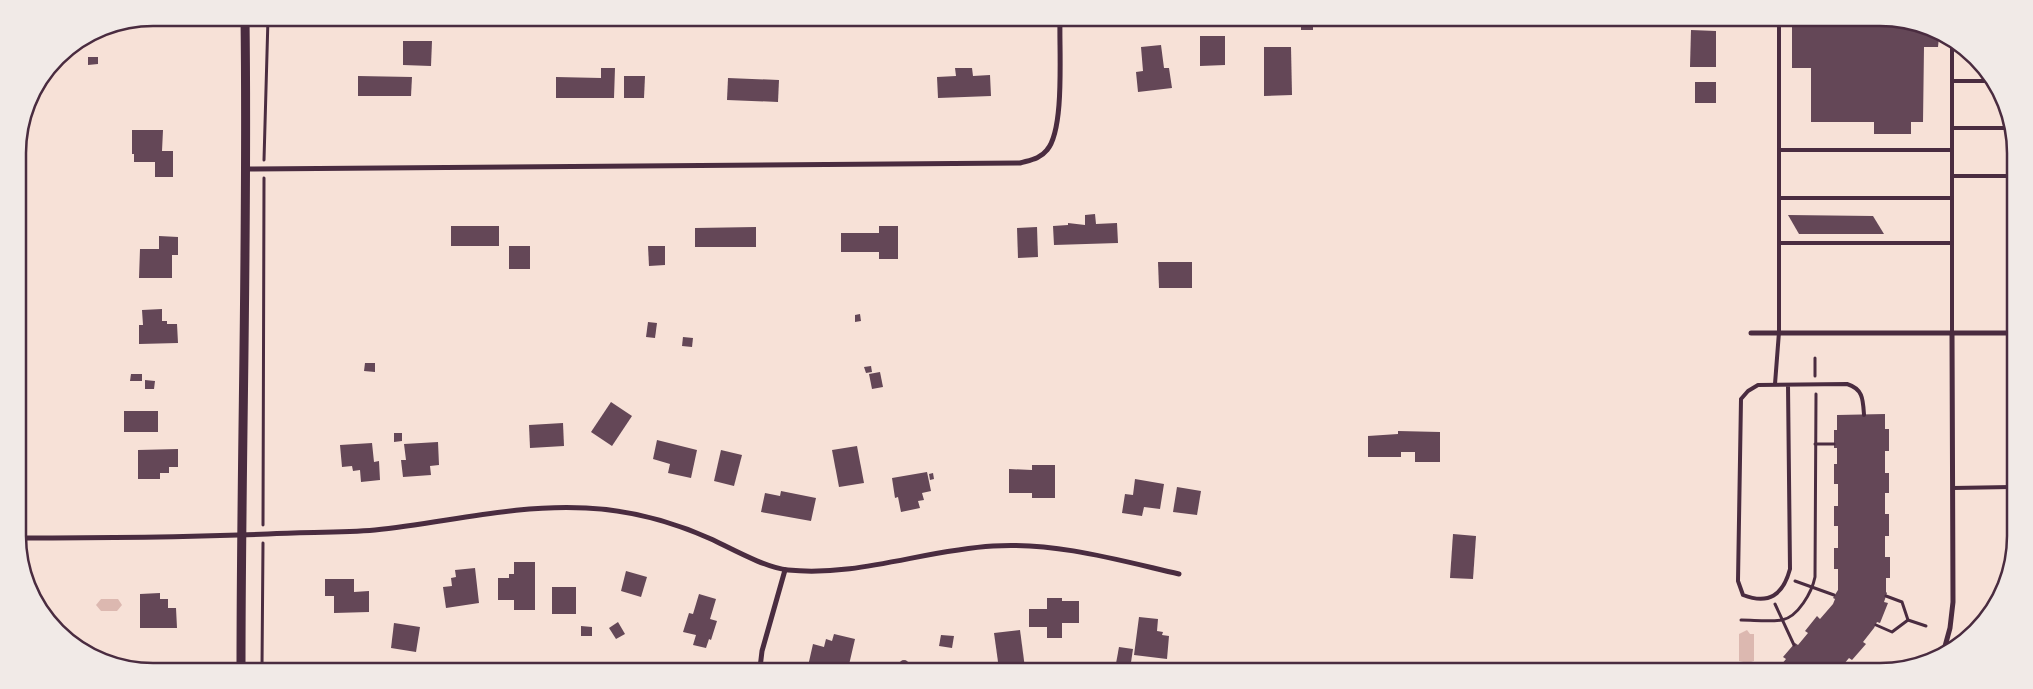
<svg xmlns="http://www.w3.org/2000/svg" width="2033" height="689" viewBox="0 0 2033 689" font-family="Poppins,sans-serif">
<rect width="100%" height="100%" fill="#f7e1d7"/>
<g fill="#dcb8b0">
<polygon points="101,599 118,599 122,605 117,611 101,611 96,605"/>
<polygon points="1747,630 1750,634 1754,634 1754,661 1748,663 1739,661 1739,634"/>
</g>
<g fill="#644757">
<polygon points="621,19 635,19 635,27 621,26"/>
<rect x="1301" y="21" width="12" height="9"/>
<polygon points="1792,22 1915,22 1939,37 1938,47 1924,47 1923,122 1911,122 1911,134 1874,134 1874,122 1811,122 1811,68 1792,68"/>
<polygon points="1691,30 1716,31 1716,67 1690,67"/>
<polygon points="94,33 94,42 80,42"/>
<polygon points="1200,36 1225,36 1225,65 1200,66"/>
<polygon points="403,41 432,41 431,66 403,65"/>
<polygon points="1161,45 1164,68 1169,68 1172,88 1138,92 1136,72 1143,71 1141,47"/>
<polygon points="1264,47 1291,47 1292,95 1264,96"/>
<polygon points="88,57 98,57 98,64 88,65"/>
<polygon points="601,68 615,68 614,98 556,98 556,77 601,78"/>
<polygon points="955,68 972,68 973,76 990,75 991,96 938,98 937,77 956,76"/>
<polygon points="358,76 412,77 411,96 358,96"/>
<polygon points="624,76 645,76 644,98 624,98"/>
<polygon points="728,78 779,80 778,102 727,100"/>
<rect x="1695" y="82" width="21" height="21"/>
<polygon points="132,130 163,130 162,151 173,151 173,177 155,177 155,162 134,162 134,154 132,154"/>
<polygon points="1095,214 1096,224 1117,223 1118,243 1054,245 1053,226 1068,225 1068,223 1085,225 1085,215"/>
<polygon points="1788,215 1873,216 1884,234 1799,234"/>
<rect x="451" y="226" width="48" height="20"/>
<polygon points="879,226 898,226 898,259 879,259 879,252 841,252 841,233 879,233"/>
<polygon points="756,227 756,247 695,247 695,228"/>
<polygon points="1037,227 1038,257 1018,258 1017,228"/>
<polygon points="159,236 178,237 178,255 172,255 172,278 139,278 140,249 159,249"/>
<rect x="509" y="246" width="21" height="23"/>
<polygon points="648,246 665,246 665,265 649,266"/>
<polygon points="1158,262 1192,262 1192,288 1159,288"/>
<polygon points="162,309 162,321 167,321 167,324 177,324 178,343 139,344 139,325 143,325 142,310"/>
<polygon points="860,314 861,321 855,322 855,315"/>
<polygon points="648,322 657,323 655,338 646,337"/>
<polygon points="683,337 693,338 692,347 682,346"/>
<polygon points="365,363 375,363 375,372 364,371"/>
<polygon points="871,366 872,372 866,373 864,367"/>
<polygon points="880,372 883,387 872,389 869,374"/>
<polygon points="131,374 142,374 142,381 130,381"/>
<polygon points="145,380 155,381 154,389 145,389"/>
<polygon points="611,402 632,416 612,446 591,432"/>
<rect x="124" y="411" width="34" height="21"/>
<polygon points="1885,414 1885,429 1889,429 1889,451 1885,451 1885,473 1889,473 1889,493 1885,493 1885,514 1889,514 1889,536 1885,536 1885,557 1890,557 1890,578 1886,578 1886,592 1887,593 1884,602 1888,603 1880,623 1877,622 1874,628 1863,642 1866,644 1852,660 1849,658 1838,671 1776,671 1786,659 1783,657 1795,643 1798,645 1808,633 1805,631 1817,616 1820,619 1833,604 1835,599 1833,598 1838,590 1838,569 1834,569 1834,548 1838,548 1838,526 1834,526 1834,506 1838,506 1838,484 1834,484 1834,464 1837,464 1837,448 1834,448 1834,430 1837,430 1837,415"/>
<polygon points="563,423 564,446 530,448 529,425"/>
<polygon points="1398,431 1440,432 1440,462 1415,462 1415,452 1401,452 1401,457 1368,457 1368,436 1398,434"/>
<polygon points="394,433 402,433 402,441 394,442"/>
<polygon points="657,440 697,450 691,478 668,473 670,464 653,459"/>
<polygon points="438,442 439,465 430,466 431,475 403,477 401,460 406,460 404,444"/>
<polygon points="372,443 374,462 379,461 380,480 361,482 360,470 353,471 352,466 342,467 340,445"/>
<polygon points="857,446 864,483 839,487 832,450"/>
<polygon points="178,449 178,467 169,467 169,473 160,473 160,479 138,479 138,450"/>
<polygon points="721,450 742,455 734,486 714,481"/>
<polygon points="1032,465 1055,465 1055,498 1032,498 1032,493 1009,493 1009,469 1032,470"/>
<polygon points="927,472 931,491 922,493 924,500 918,501 920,508 901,512 898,497 895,498 892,478"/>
<polygon points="933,473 934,479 930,480 929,474"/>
<polygon points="1135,479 1164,484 1160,509 1144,507 1142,516 1122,513 1125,494 1133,495"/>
<polygon points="1177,487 1201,491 1197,515 1173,512"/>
<polygon points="781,491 816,498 811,521 761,512 765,493 780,496"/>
<polygon points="1453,534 1476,536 1473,579 1450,578"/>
<polygon points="514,562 535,562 535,610 514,610 514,600 498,600 498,578 509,578 509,574 514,574"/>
<polygon points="475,568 479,603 446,608 443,587 452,586 451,578 456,577 455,570"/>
<polygon points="626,571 647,577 641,597 621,591"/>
<polygon points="325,579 354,579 354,592 369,591 369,612 334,613 334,596 325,596"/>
<rect x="552" y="587" width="24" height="27"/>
<polygon points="160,593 160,599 168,599 168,608 176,608 177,628 140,628 140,594"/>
<polygon points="699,594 716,599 710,619 717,621 711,640 709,639 706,648 693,645 696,635 683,632 689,613 693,614"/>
<polygon points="1047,598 1062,598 1062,601 1079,601 1079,623 1062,623 1062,638 1047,638 1047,627 1029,627 1029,609 1047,609"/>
<polygon points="1139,617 1158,619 1157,631 1163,632 1162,635 1169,636 1167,659 1134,655"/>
<polygon points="618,622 625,634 616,639 609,628"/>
<polygon points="394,623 420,627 416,652 391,648"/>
<polygon points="581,626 592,627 592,636 581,636"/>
<polygon points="1020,630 1025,668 999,669 994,633"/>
<polygon points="834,634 855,639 848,669 816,669 808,666 813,644 824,647 826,639 832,641"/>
<polygon points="941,635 954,636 952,648 939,646"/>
<polygon points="1119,647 1133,649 1130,669 1115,669"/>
<circle cx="904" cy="665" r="5"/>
</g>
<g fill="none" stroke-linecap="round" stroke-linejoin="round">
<g stroke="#4a2c40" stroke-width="3">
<polyline points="264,160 268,18"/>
<polyline points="1815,358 1815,376"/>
<polyline points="1815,444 1834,444"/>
<polyline points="263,525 264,178"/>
<polyline points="1795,581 1834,595"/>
<polyline points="1886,596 1902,602 1908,620 1926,626"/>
<polyline points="1775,604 1794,645"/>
<path d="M1741,620C1754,620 1769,622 1782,620C1798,617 1812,592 1815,577L1816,394"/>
<polyline points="1876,625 1892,632 1908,620"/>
<polyline points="262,667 263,543"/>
</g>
<g stroke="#4a2c40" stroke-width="4">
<polyline points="1779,22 1779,150 1952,150"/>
<polyline points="1952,45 1952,333"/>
<polyline points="1952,81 1990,81"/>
<polyline points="1952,128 2013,128"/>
<polyline points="1952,176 2013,176"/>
<polyline points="1779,198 1952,198"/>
<polyline points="1779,243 1952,243"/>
<polyline points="1775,384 1779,332 1779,150"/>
<path d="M1788,385L1790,569C1783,595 1769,605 1743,595L1738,581L1741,399L1748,391L1758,385L1847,384C1863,389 1863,399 1864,415"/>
<polyline points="2012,421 2012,386"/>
<polyline points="1953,488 2011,487"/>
</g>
<g stroke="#4a2c40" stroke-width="5">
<path d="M247,169L1020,163C1030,160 1040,159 1047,150C1065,129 1059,50 1060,20"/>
<polyline points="1751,333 2012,333"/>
<path d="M20,538C103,538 186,537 268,534C304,532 340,533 375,530C445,523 515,504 586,508C631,510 671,521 711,539C732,549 766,568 788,570C858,577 924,550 993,546C1056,542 1118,560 1179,574"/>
<polyline points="1944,650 1950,628 1953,602 1952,333"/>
<polyline points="760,668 762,651 785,570"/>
</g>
<path stroke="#4a2c40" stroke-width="9" d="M241,667C241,451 248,234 245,18"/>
</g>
<path d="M0 0H2033V689H0ZM153 26H1880A127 127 0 0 1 2007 153V536A127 127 0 0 1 1880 663H153A127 127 0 0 1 26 536V153A127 127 0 0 1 153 26Z" fill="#f1eae7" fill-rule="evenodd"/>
<path fill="none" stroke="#4a2c40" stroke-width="2.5" d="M153 26H1880A127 127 0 0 1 2007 153V536A127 127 0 0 1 1880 663H153A127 127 0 0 1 26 536V153A127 127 0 0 1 153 26Z"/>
</svg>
